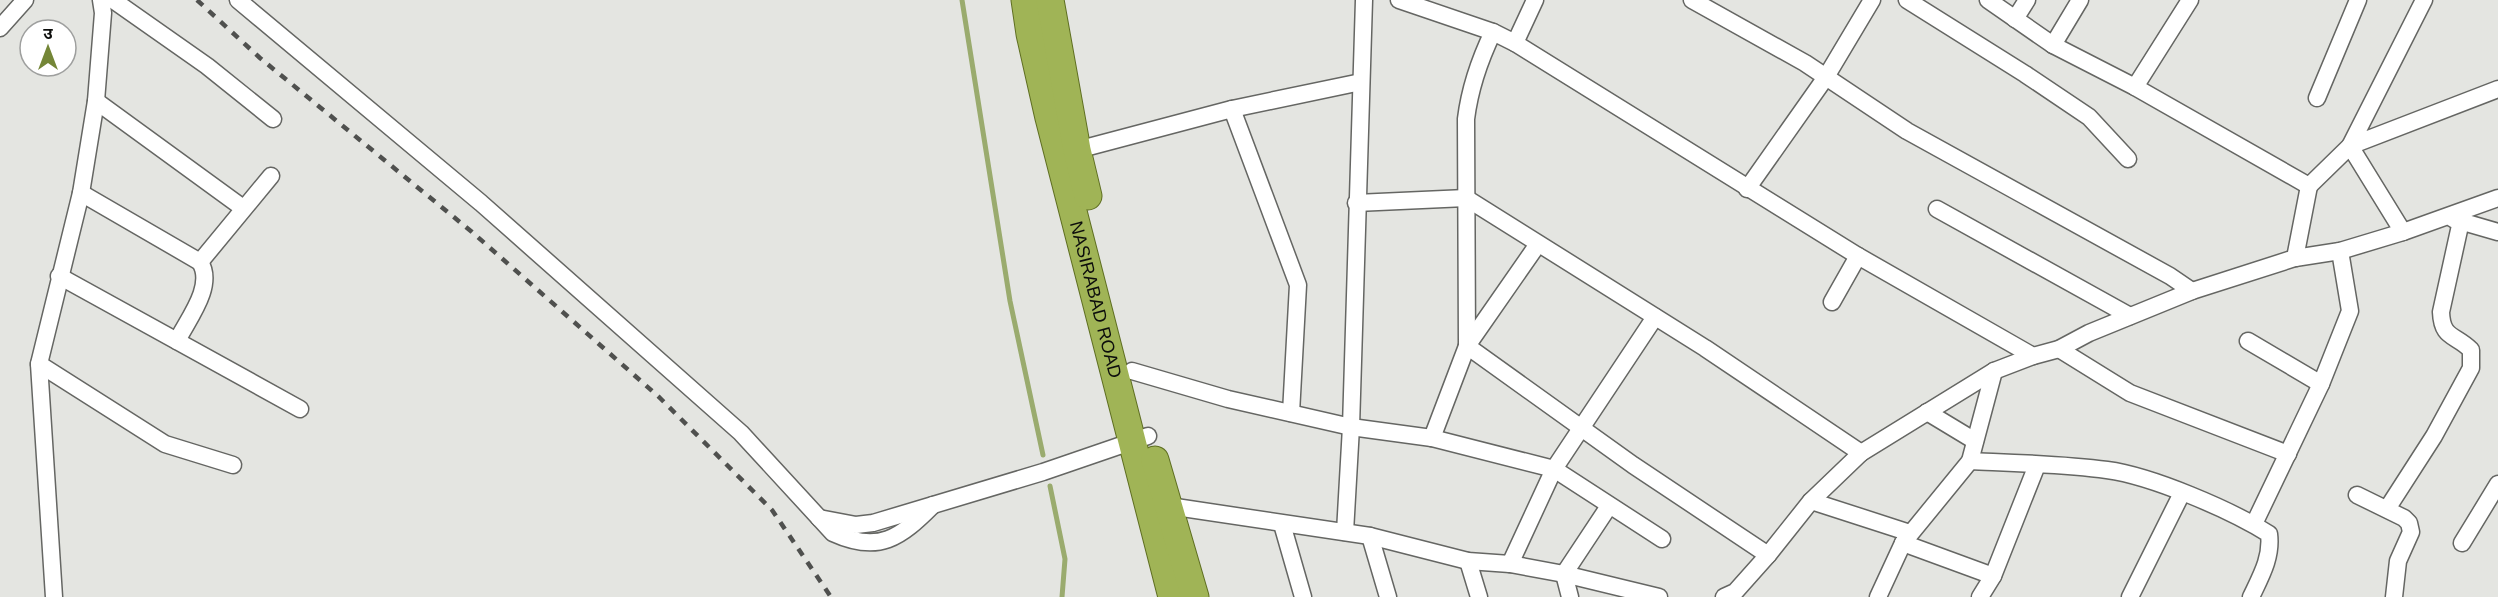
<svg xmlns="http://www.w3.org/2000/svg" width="2498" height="597" viewBox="0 0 2498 597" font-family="Arial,'Noto Sans Devanagari',sans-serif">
<rect width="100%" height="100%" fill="#e4e5e1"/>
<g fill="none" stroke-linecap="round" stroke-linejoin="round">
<g stroke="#9aab6e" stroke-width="5">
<polyline points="962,0 1010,301 1043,455"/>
<polyline points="1050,486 1065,559 1062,597"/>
</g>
<g stroke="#656663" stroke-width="19">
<g id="minor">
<polyline points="113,0 207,66 273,119"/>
<path d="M238,0L481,203L741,433L833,533C879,554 900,538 933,505"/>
<polyline points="1399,0 1493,32 1515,43"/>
<polyline points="1535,0 1515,43 1858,256 2033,356"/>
<polyline points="1692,0 1805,63 1907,131 2170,276 2192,291"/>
<polyline points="1907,0 2025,74 2089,117 2128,159"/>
<polyline points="1988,0 2053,45 2135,87 2309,186 2350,146 2403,232"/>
<polyline points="2424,0 2350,146 2498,89"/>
<polyline points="2015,19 2027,0"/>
<polyline points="0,28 25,0"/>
<path d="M1493,32C1479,61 1470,87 1466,119L1467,346L1633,465L1768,555"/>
<polyline points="2053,45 2080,0"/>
<polyline points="2135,87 2190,0"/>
<polyline points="2317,98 2358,0"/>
<polyline points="96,101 243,208"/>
<polyline points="1232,109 1298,285 1291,413"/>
<polyline points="1077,150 1232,109 1361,82"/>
<polyline points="1747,189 1826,77 1872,0"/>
<polyline points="81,193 200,262 271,176"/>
<polyline points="1356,203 1466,198 1705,348 1861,453"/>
<polyline points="1937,209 2130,316"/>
<polyline points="2453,219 2498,232"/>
<polyline points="2295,258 2309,186"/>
<polyline points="59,276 300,409"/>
<polyline points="1832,302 1858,256"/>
<path d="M177,341C188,319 215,286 200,262"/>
<polyline points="2248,341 2321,384"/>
<polyline points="2059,349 2130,393 2288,454"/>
<polyline points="39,364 165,444 233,465"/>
<polyline points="1132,371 1228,399 1351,427 1432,438 1554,469 1662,539"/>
<polyline points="1927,412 1975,441"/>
<polyline points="1432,438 1467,346 1538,244"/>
<path d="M1970,461C2016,463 2062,464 2107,470C2152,476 2231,510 2269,534C2272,557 2261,576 2251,597"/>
<polyline points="2357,495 2404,518 2409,523 2411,532 2398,561 2394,597"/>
<polyline points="1811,501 1910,533"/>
<polyline points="1169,506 1370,536 1468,561 1510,564 1564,574 1659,597"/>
<path d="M2387,509L2434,436L2471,368V350C2455,334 2442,339 2441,312L2461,221"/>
<polyline points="819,518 856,525 873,523 1043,472 1148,436"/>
<polyline points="1282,524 1303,597"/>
<polyline points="2254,524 2321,384 2350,311 2340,251"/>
<polyline points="1345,532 1351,427 1364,0"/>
<polyline points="1370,536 1388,597"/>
<polyline points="1903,543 1993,576"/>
<polyline points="2462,543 2498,484"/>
<polyline points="1468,561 1479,597"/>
<polyline points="1510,564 1554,469 1655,317"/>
<polyline points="54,597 39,364 81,193 96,101 103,13 101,0"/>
<polyline points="1570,597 1564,574 1609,506"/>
<polyline points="1724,597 1735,592 1768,555 1811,501 1861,453 1994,371 2033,356 2059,349 2089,333 2192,291 2295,258 2340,251 2403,232 2498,198"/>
<polyline points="1878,597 1903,543 1970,461 1994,371"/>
<polyline points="1980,597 1993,576 2037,465"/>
<polyline points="2130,597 2182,493"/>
</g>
</g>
<g stroke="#5e6e21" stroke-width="29">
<g id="trunk">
<path id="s1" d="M1025,0L1030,34L1049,118L1172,597"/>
<polyline points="1050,0 1077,150 1088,196"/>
<polyline points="1155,460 1195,597"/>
</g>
</g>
<use href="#minor" stroke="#fff" stroke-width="16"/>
<use href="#trunk" stroke="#a0b456" stroke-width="27"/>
<polyline stroke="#4f504e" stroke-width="4.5" stroke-dasharray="8 8" stroke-linecap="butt" points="197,0 260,58 472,232 659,397 772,510 831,597"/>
</g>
<g text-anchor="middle" stroke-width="6" stroke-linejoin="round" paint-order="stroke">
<g font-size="18" fill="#0d0e0c" stroke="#fff">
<text dy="6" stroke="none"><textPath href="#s1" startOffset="308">NASIRABAD ROAD</textPath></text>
</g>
</g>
<g transform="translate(48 48)"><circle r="28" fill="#ffffff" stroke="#9e9f9e" stroke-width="1.5"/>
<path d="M0-4.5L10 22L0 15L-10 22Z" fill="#748637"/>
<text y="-9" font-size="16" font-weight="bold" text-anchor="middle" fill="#0d0e0c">उ</text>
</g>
</svg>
